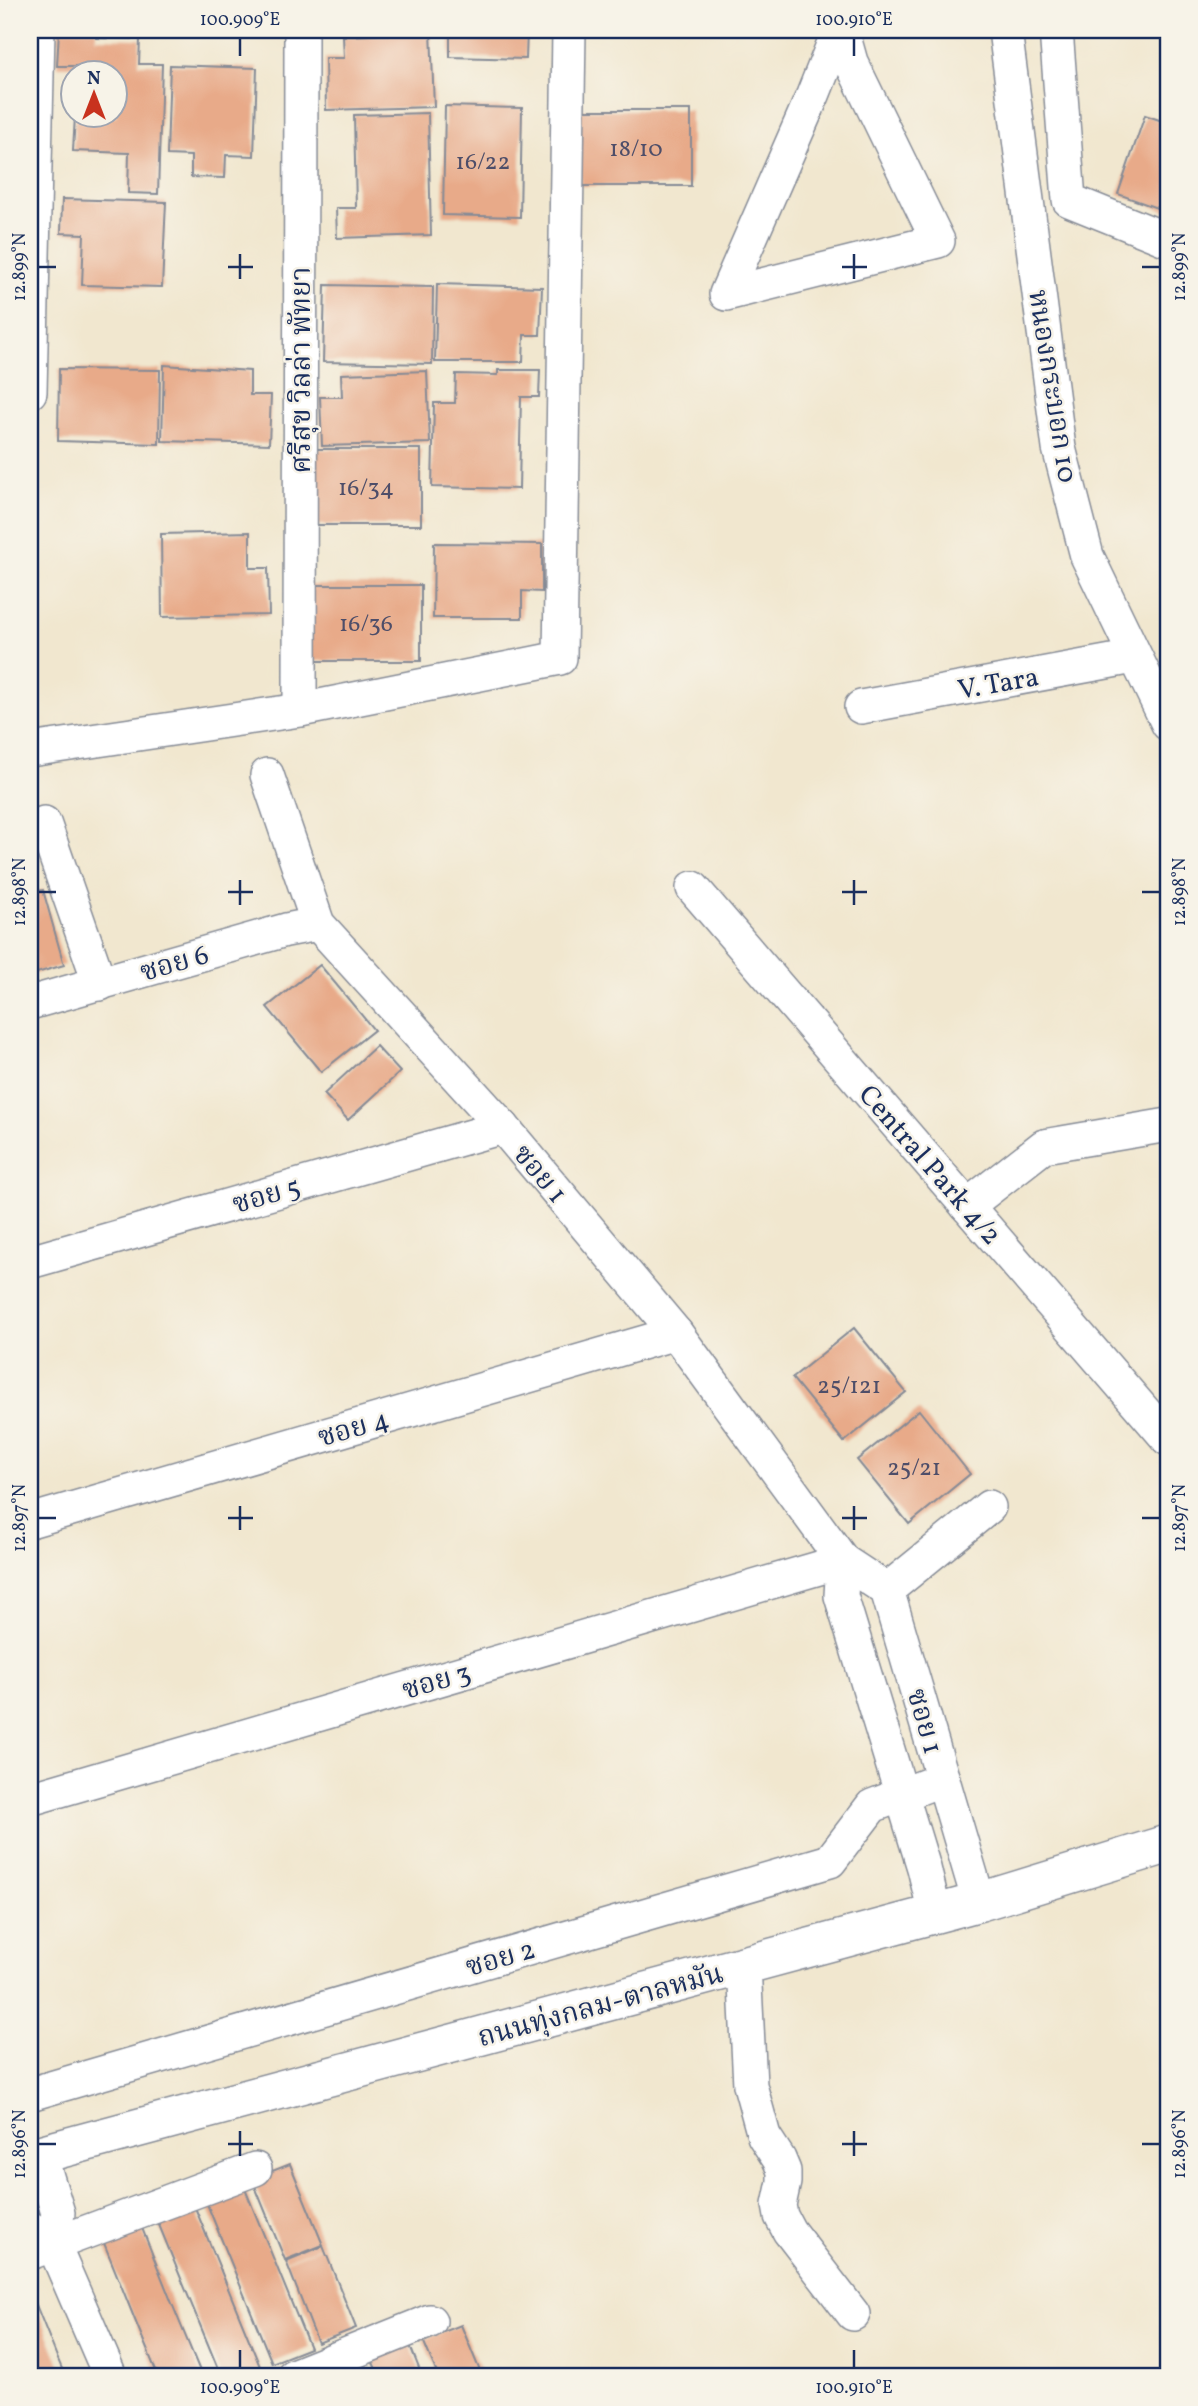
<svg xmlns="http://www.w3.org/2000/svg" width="1198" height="2406" viewBox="0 0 1198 2406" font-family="Vollkorn,'Noto Serif Thai',serif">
<rect width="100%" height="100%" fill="#f7f3e8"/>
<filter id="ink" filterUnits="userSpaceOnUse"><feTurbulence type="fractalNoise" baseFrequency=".0143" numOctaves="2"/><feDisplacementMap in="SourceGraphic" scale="14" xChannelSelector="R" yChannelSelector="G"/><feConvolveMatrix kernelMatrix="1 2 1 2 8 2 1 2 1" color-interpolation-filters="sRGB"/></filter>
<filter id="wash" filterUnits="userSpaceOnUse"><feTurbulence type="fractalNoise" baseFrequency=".00686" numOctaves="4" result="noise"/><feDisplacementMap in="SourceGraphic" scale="28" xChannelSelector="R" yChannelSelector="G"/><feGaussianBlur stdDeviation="1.57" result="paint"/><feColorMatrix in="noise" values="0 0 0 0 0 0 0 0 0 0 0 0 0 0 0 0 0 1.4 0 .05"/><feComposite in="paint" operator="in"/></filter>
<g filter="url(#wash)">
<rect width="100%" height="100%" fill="#f1e7cf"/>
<g id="blocks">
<g fill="#e8aa89">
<polygon points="59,30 96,30 96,38 140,39 139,64 162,64 158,194 128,193 129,153 73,151 75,116 116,116 116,74 76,74 77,66 57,66"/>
<polygon points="450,30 527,30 526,59 450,57"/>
<polygon points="396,31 431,31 434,107 326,110 325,58 344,58 343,36 396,34"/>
<polygon points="170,65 257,68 254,156 226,155 225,178 191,177 191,156 167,155"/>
<polygon points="445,106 522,108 520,217 443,215"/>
<rect x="580" y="110" width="111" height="76"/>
<polygon points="428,113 431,235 337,238 336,208 356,208 354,115"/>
<polygon points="1145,115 1168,123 1168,212 1118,194"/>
<polygon points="62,199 166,202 162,287 82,285 84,234 61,233"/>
<polygon points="437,284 542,287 540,335 524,335 523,362 435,362"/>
<polygon points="325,285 433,287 432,364 323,362"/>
<polygon points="164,365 250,371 250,395 271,395 269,444 162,441"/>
<polygon points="59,369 160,370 159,444 58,441"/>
<polygon points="498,370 540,370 539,397 521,397 519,489 432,487 434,403 455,403 456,374 498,375"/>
<polygon points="427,371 430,443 322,446 320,397 342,397 341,374"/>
<rect x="310" y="449" width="111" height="76"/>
<polygon points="250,532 250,568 268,568 269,615 162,617 161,534"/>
<polygon points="434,543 542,544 542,592 522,591 522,618 433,618"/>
<rect x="310" y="585" width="111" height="76"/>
<polygon points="43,890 64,965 30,975 30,893"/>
<polygon points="320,965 374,1030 321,1072 267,1007"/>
<polygon points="376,1046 400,1072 348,1120 324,1094"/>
<polygon points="854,1328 906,1392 844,1442 792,1378"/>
<polygon points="919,1410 970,1474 909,1524 857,1460"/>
<polygon points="290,2164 323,2245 285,2260 252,2179"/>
<polygon points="243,2184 310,2348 272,2363 205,2199"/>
<polygon points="194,2205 261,2369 242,2376 221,2376 157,2220"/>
<polygon points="140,2223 173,2306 202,2376 158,2376 135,2320 102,2238"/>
<polygon points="323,2246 356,2328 318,2343 286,2261"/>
<polygon points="30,2290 57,2357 65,2376 30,2376"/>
<polygon points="461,2325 482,2376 438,2376 423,2340"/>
<polygon points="409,2343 422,2376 379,2376 371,2358"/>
<polygon points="362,2365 367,2376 333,2376"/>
</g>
</g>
</g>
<g filter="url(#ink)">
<use href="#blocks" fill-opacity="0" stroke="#868b96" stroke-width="2"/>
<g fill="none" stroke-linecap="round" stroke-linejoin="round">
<g stroke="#868b96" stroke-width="36">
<g id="minor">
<polyline points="839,30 813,95 726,294 938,241 851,62 842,30"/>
<polyline points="1005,30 1059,448 1087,556 1168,724"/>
<polyline points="1056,30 1069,200 1168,240"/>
<polyline points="30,392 38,30"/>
<polyline points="861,707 1134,657"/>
<polyline points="300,710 301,30"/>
<polyline points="30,750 300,710 560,658 569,30"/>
<polyline points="267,775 318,924 503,1127 676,1333 843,1561 887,1590 979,1902"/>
<polyline points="44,823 100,984"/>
<polyline points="693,888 1168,1439"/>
<polyline points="30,1003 286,930 318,924"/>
<polyline points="967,1206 1044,1146 1168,1125"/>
<polyline points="30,1262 503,1127"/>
<polyline points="30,1521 676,1333"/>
<polyline points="843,1561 841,1596 924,1868 935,1914"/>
<polyline points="887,1590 989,1507"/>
<polyline points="30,1799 843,1561"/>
<polyline points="744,1965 750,2085 764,2136 779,2159 784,2171 784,2182 779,2205 781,2216 789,2231 853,2314"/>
<polyline points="30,2094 830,1861 872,1806 943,1779"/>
<polyline points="40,2154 58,2213 53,2244"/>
<polyline points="30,2228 53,2244 110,2376"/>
<polyline points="30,2253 255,2169"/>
<polyline points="293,2376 430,2321"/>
</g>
</g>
<g stroke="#868b96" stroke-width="41">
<polyline id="tertiary" points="30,2157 979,1902 1168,1844"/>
</g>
<use href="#minor" stroke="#fff" stroke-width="33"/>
<use href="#tertiary" stroke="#fff" stroke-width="38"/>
</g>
</g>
<path fill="none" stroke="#1b2f5e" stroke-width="2.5" d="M240,38V56M854,38V56M240,254V279M854,254V279M38,267H56M228,267H253M842,267H867M1142,267H1160M240,880V905M854,880V905M38,892H56M228,892H253M842,892H867M1142,892H1160M240,1506V1530M854,1506V1530M38,1518H56M228,1518H253M842,1518H867M1142,1518H1160M240,2131V2156M854,2131V2156M38,2144H56M228,2144H253M842,2144H867M1142,2144H1160M240,2350V2368M854,2350V2368"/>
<g text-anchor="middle" stroke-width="5" stroke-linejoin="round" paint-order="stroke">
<g font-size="24" fill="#4e4e69">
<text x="636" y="156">18/10</text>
<text x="483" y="169">16/22</text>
<text x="366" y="495">16/34</text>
<text x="366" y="631">16/36</text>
<text x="849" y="1393">25/121</text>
<text x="914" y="1475">25/21</text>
</g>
<g font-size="28" fill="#1b2f5e" stroke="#f7f3e8">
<text transform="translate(300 370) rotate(-90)" y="10">ศรีสุข วิลล่า พัทยา</text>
<text transform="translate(1054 386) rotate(81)" y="10">หนองกระบอก 10</text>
<text transform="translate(998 682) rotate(-10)" y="10">V. Tara</text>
<text transform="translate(174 962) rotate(-16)" y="10">ซอย 6</text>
<text transform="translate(931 1164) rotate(49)" y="10">Central Park 4/2</text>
<text transform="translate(541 1173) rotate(50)" y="10">ซอย 1</text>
<text transform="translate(266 1194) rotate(-16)" y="10">ซอย 5</text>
<text transform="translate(353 1427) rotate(-16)" y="10">ซอย 4</text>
<text transform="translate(436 1680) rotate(-16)" y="10">ซอย 3</text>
<text transform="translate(926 1721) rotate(74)" y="10">ซอย 1</text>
<text transform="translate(500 1957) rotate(-16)" y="10">ซอย 2</text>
<text transform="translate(600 2004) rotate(-15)" y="10">ถนนทุ่งกลม-ตาลหมัน</text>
</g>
</g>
<rect width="1198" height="2406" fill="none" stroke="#f7f3e8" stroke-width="77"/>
<g transform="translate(94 94)"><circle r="33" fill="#f7f3e8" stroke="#9fa5b1" stroke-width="2"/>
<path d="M0-5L12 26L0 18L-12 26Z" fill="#c8321e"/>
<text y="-10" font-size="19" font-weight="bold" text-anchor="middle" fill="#1b2f5e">N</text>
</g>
<rect x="38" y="38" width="1122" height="2330" fill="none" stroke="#1b2f5e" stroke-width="2.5"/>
<g font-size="18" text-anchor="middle" fill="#1b2f5e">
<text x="240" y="25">100.909°E</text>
<text x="854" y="25">100.910°E</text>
<text transform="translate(19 267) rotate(-90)" y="6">12.899°N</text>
<text transform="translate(1179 267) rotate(-90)" y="6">12.899°N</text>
<text transform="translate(19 892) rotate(-90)" y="6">12.898°N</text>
<text transform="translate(1179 892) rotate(-90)" y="6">12.898°N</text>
<text transform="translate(19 1518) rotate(-90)" y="6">12.897°N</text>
<text transform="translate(1179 1518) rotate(-90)" y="6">12.897°N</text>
<text transform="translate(19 2144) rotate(-90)" y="6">12.896°N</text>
<text transform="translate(1179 2144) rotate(-90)" y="6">12.896°N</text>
<text x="240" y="2393">100.909°E</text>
<text x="854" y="2393">100.910°E</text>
</g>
</svg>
